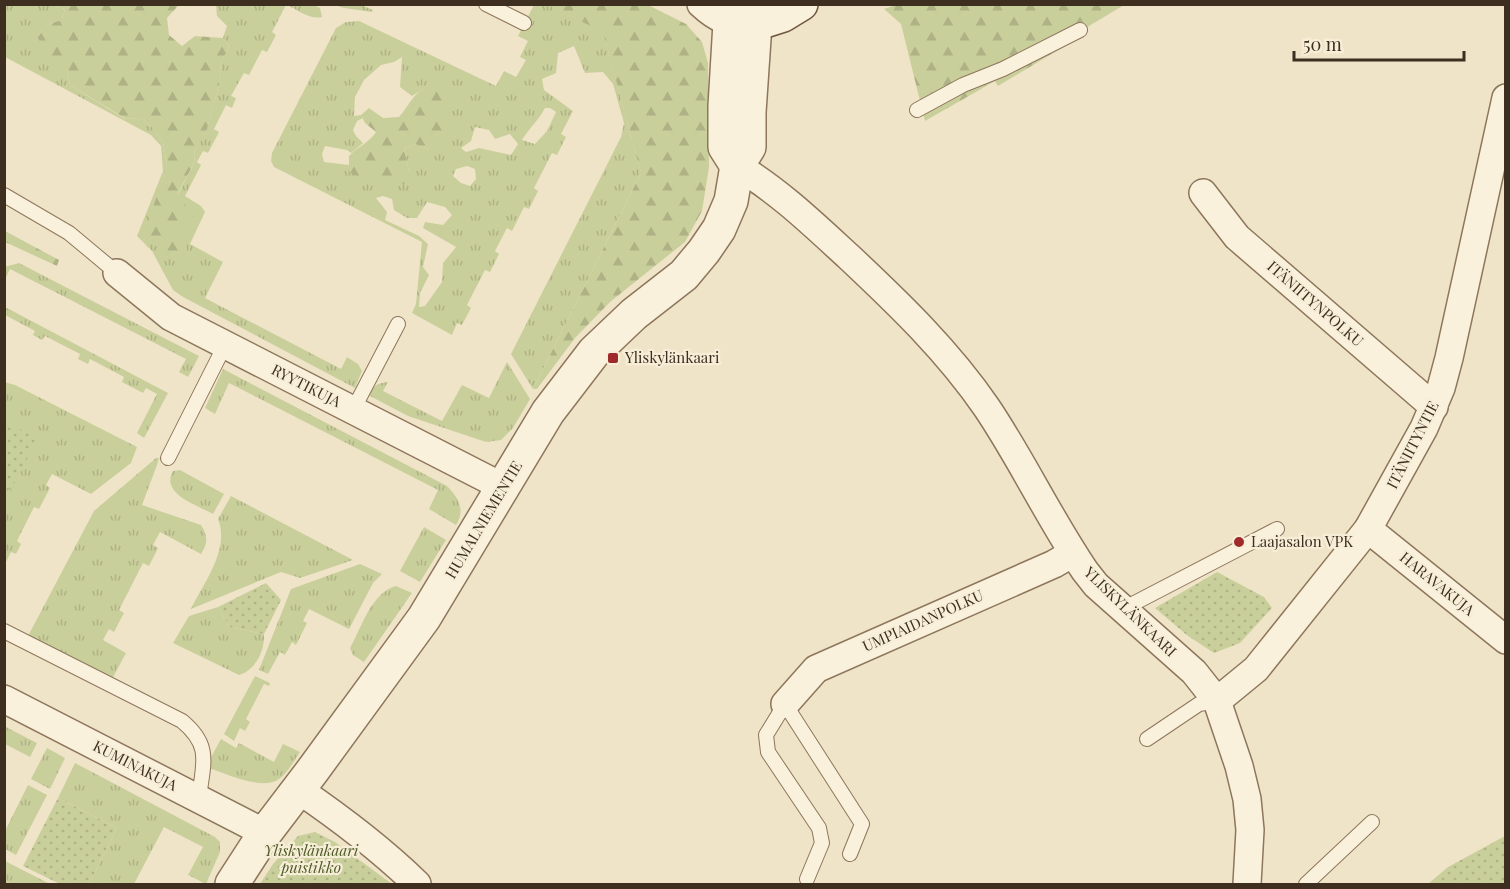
<svg xmlns="http://www.w3.org/2000/svg" width="1510" height="889" viewBox="0 0 1510 889" font-family="'Playfair Display',serif">
<defs>
<pattern id="grass-tufts" width="24" height="20" patternUnits="userSpaceOnUse" patternTransform="scale(1.5)"><rect width="24" height="20" fill="#c9cf9b"/><path d="M3 7l-1-3M5 7V3M7 7l1-3M15 17l-1-3M17 17v-4M19 17l1-3" fill="none" stroke="#aeb285"/></pattern>
<pattern id="forest-firs" width="22" height="20" patternUnits="userSpaceOnUse" patternTransform="scale(1.5)"><rect width="22" height="20" fill="#c9cf9b"/><path d="M5 1l3.5 6h-7zM16 11l3.5 6h-7z" fill="#aeb285"/></pattern>
<pattern id="park-dots" width="8" height="8" patternUnits="userSpaceOnUse" patternTransform="scale(1.5)"><rect width="8" height="8" fill="#c9cf9b"/><path d="M2 2h.1M6 6h.1" fill="none" stroke="#aeb285" stroke-width="1.8" stroke-linecap="round"/></pattern>
</defs>
<rect width="100%" height="100%" fill="#f0e4c8"/>
<g fill="url(#grass-tufts)" fill-rule="evenodd">
<path d="M548,4L603,31L641,173L533,389L511,354L621,137L624,123L613,84L603,72L585,73L574,46L558,53L556,73L542,79L544,90L573,111L561,134L566,137L557,155L552,153L534,188L538,191L529,209L524,207L512,231L507,228L495,251L499,254L490,272L485,270L467,305L471,308L462,325L457,323L452,335L412,313L416,304L422,242L274,167L271,161L272,153L336,28L346,22L359,21L496,86L504,71L516,77L526,60L520,57L528,41L518,36L534,5ZM402,57L400,87L412,96L425,88L435,140L428,149L415,144L404,149L409,171L376,180L349,171V165L324,162L322,154L325,146L347,150L351,153L363,143L356,136L353,130L357,121L363,118L361,115L354,116L355,97L364,80L381,65L394,62ZM545,108H550L556,112L547,131L535,144L522,140C529,128 539,120 545,108ZM475,127L489,130L495,139L510,134L518,144L511,155L479,148L466,152L461,148L471,141ZM467,166L475,169L476,179L470,186L461,183L453,176L456,169ZM383,196L392,199L394,210L407,218H417L427,202L445,207L452,215L443,225L425,222L423,228L456,247L443,263L442,282L425,306L419,307L420,293L429,275L423,267L428,244L419,236L385,220L387,212L376,198Z"/>
<polygon points="4,5 52,5 65,9 62,20 46,25 67,69 70,85 125,119 141,118 152,127 163,142 167,165 161,185 188,255 182,235 178,194 194,163 195,148 205,135 219,85 221,64 229,46 223,38 227,26 217,16 216,5 286,5 272,32 276,35 267,52 262,50 249,75 244,73 231,96 236,98 232,108 226,105 214,129 219,132 208,153 203,151 197,162 201,165 185,196 201,206 205,212 190,244 223,262 205,298 341,369 347,357 358,364 362,371 355,388 183,297 173,290 152,251 137,236 163,171 161,146 151,135 5,57"/>
<path d="M287,5H314L320,8L322,17C310,20 298,10 287,5Z"/>
<polygon points="334,5 361,5 373,10 372,12 344,8"/>
<polygon points="19,263 199,356 188,377 179,372 186,359 10,269 5,279 4,267"/>
<polygon points="5,307 168,393 144,438 137,433 157,394 146,388 143,393 122,382 124,377 90,359 88,364 78,359 80,354 45,336 42,340 33,335 35,331 5,315"/>
<path d="M507,362L530,399L513,428L501,440L486,442L408,416L368,395C373,386 377,383 388,382L383,391L442,421L462,385L489,398Z"/>
<path d="M223,369L447,486C458,497 466,510 456,525L429,509L438,490L229,383L215,414L205,408Z"/>
<polygon points="4,382 15,385 137,447 131,463 91,494 52,474 46,485 50,488 39,509 34,507 17,541 21,544 16,554 11,552 5,564"/>
<path d="M156,458H159L157,465L142,505L201,525C208,536 208,543 201,554L160,532L153,545L158,548L149,566L143,563L119,610L124,613L114,632L109,629L103,640L126,653L111,681L28,636L94,511Z"/>
<path d="M180,470L224,494L213,514C197,505 160,494 173,471Z"/>
<path d="M231,496L353,560L300,578L281,572L191,609C204,582 230,550 218,519Z"/>
<polygon points="424,527 446,540 420,582 400,571"/>
<polygon points="360,564 382,574 373,583 349,629 309,609 303,621 307,623 296,645 292,642 285,655 280,652 268,674 259,670 291,589"/>
<path d="M396,586L412,593L364,662L353,655L350,648C362,627 371,593 396,586Z"/>
<path d="M218,607L229,627L264,634C265,650 256,670 239,675L173,643L189,616Z"/>
<polygon points="4,726 37,743 30,757 5,744"/>
<path d="M221,739L236,748L239,743L274,762L283,744L300,752C294,761 287,774 279,779C263,791 227,774 209,768L210,759Z"/>
<polygon points="47,748 65,758 50,789 31,779"/>
<polygon points="75,763 215,837 220,842 220,852 206,884 188,875 203,847 164,827 134,884 89,884 117,828 58,798"/>
<polygon points="28,785 47,795 16,855 5,849 5,831"/>
<polygon points="5,861 50,884 5,884"/>
</g>
<g fill="url(#forest-firs)">
<polygon points="899,4 1124,5 1089,26 1075,40 998,86 995,81 925,121 901,24 884,9"/>
<polygon points="179,5 167,18 169,35 182,46 195,36 223,38 229,46 221,64 219,85 205,136 195,148 194,163 178,193 194,219 183,235 188,255 181,262 165,255 145,232 167,165 163,142 152,127 141,118 126,119 70,85 67,69 48,60 38,38 46,25 62,20 65,9 52,5"/>
<polygon points="548,5 648,5 686,24 702,42 708,63 709,167 702,211 685,242 610,302 575,338 537,389 533,389 641,173 603,32"/>
<path d="M425,88L446,95L445,107L451,123L428,149L415,144L404,149L409,171L406,183L391,187L376,180L363,184L349,171V156C358,146 369,143 376,132L365,123L361,115L369,108L383,118L399,117C410,105 411,96 425,88Z"/>
<polygon points="5,231 59,260 57,266 5,242"/>
</g>
<g fill="url(#park-dots)">
<polygon points="4,421 38,438 11,490 5,487"/>
<polygon points="1217,572 1264,597 1272,608 1240,643 1214,653 1188,636 1155,608"/>
<polygon points="266,583 281,600 264,634 229,627 218,607"/>
<polygon points="58,798 117,828 89,884 60,884 23,866"/>
<polygon points="315,832 335,842 392,884 260,884 273,864 298,836"/>
<polygon points="1505,836 1505,884 1428,884 1448,867"/>
</g>
<polygon fill="#c9cf9b" points="255,676 270,683 269,686 264,684 246,719 250,722 245,731 240,728 234,741 224,734"/>
<g fill="none" stroke-linecap="round" stroke-linejoin="round">
<g stroke="#8d765c" stroke-width="16">
<g id="service">
<polyline points="486,4 524,23"/>
<polyline points="917,110 963,85 1003,69 1080,30"/>
<polyline points="4,195 69,233 117,273"/>
<polyline points="353,410 398,324"/>
<polyline points="168,458 225,345"/>
<polyline points="1123,609 1277,529"/>
<path d="M4,631L182,721C212,746 203,763 199,798"/>
<polyline points="1147,739 1199,704 1217,701"/>
<polyline points="807,879 822,843 819,828 768,752 766,735 785,704 862,824 850,854"/>
<polyline points="1306,884 1372,822"/>
</g>
</g>
<g stroke="#8d765c" stroke-width="30">
<g id="minor">
<path d="M701,4C718,20 729,23 751,24"/>
<path d="M737,166C779,191 813,224 849,257C899,304 948,351 987,408C1022,460 1049,518 1085,571L1096,585L1194,672L1217,701L1239,766L1247,799L1250,830L1247,884"/>
<polyline points="1203,193 1237,237 1434,407"/>
<polyline points="117,273 171,317 503,487"/>
<polyline points="1368,529 1506,640"/>
<polyline points="4,699 265,833"/>
<polyline points="1217,701 1256,669 1368,529 1424,428 1441,388 1449,358 1506,98"/>
<polyline points="785,704 816,669 1054,564 1073,553"/>
<path d="M299,790C340,818 381,849 417,884"/>
</g>
</g>
<g stroke="#8d765c" stroke-width="36">
<g id="tertiary">
<polyline points="737,166 725,147 725,106 730,23 742,4"/>
<polyline points="232,884 265,833 313,770 424,618 548,412 594,352 634,314 684,275 704,251 719,229 731,201 737,166 749,147 749,112 755,24 749,4"/>
</g>
</g>
<g stroke="#6f573f" stroke-width="36">
<polyline id="secondary" points="755,24 783,15 801,4"/>
</g>
<use href="#service" stroke="#faf1dc" stroke-width="14"/>
<use href="#minor" stroke="#faf1dc" stroke-width="27"/>
<use href="#tertiary" stroke="#faf1dc" stroke-width="33"/>
<use href="#secondary" stroke="#faf1dc" stroke-width="33"/>
</g>
<g fill="#9e2a2b" stroke="#f7eed8" stroke-width="2">
<rect x="607" y="352" width="12" height="12" rx="3"/>
<circle cx="1239" cy="542" r="6"/>
</g>
<g text-anchor="middle" stroke-width="4.5" stroke-linejoin="round" paint-order="stroke">
<g font-size="15" fill="#3d2e20" stroke="#f7eed8">
<text transform="translate(1315 304) rotate(41)" y="5">ITÄNIITYNPOLKU</text>
<text transform="translate(306 386) rotate(27)" y="5">RYYTIKUJA</text>
<text transform="translate(1413 445) rotate(-63)" y="5">ITÄNIITYNTIE</text>
<text transform="translate(484 520) rotate(-59)" y="5">HUMALNIEMENTIE</text>
<text transform="translate(1437 584) rotate(39)" y="5">HARAVAKUJA</text>
<text transform="translate(1130 612) rotate(44)" y="5">YLISKYLÄNKAARI</text>
<text transform="translate(923 621) rotate(-24)" y="5">UMPIAIDANPOLKU</text>
<text transform="translate(135 766) rotate(27)" y="5">KUMINAKUJA</text>
</g>
<g font-size="15" fill="#3d2e20" stroke="#f7eed8" text-anchor="start">
<text x="625" y="363">Yliskylänkaari</text>
<text x="1251" y="547">Laajasalon VPK</text>
</g>
<g font-size="15" font-style="italic" fill="#4d5a26" stroke="#f7eed8">
<text x="311" y="856">Yliskylänkaari<tspan x="311" dy="17">puistikko</tspan></text>
</g>
</g>
<rect width="1510" height="889" fill="none" stroke="#3d2e20" stroke-width="12"/>
<path d="M1294 51v9h170v-9" fill="none" stroke="#3d2e20" stroke-width="3"/>
<text x="1303" y="51" font-size="18" fill="#3d2e20" stroke="#f7eed8" stroke-width="4.5" paint-order="stroke">50 m</text>
</svg>
